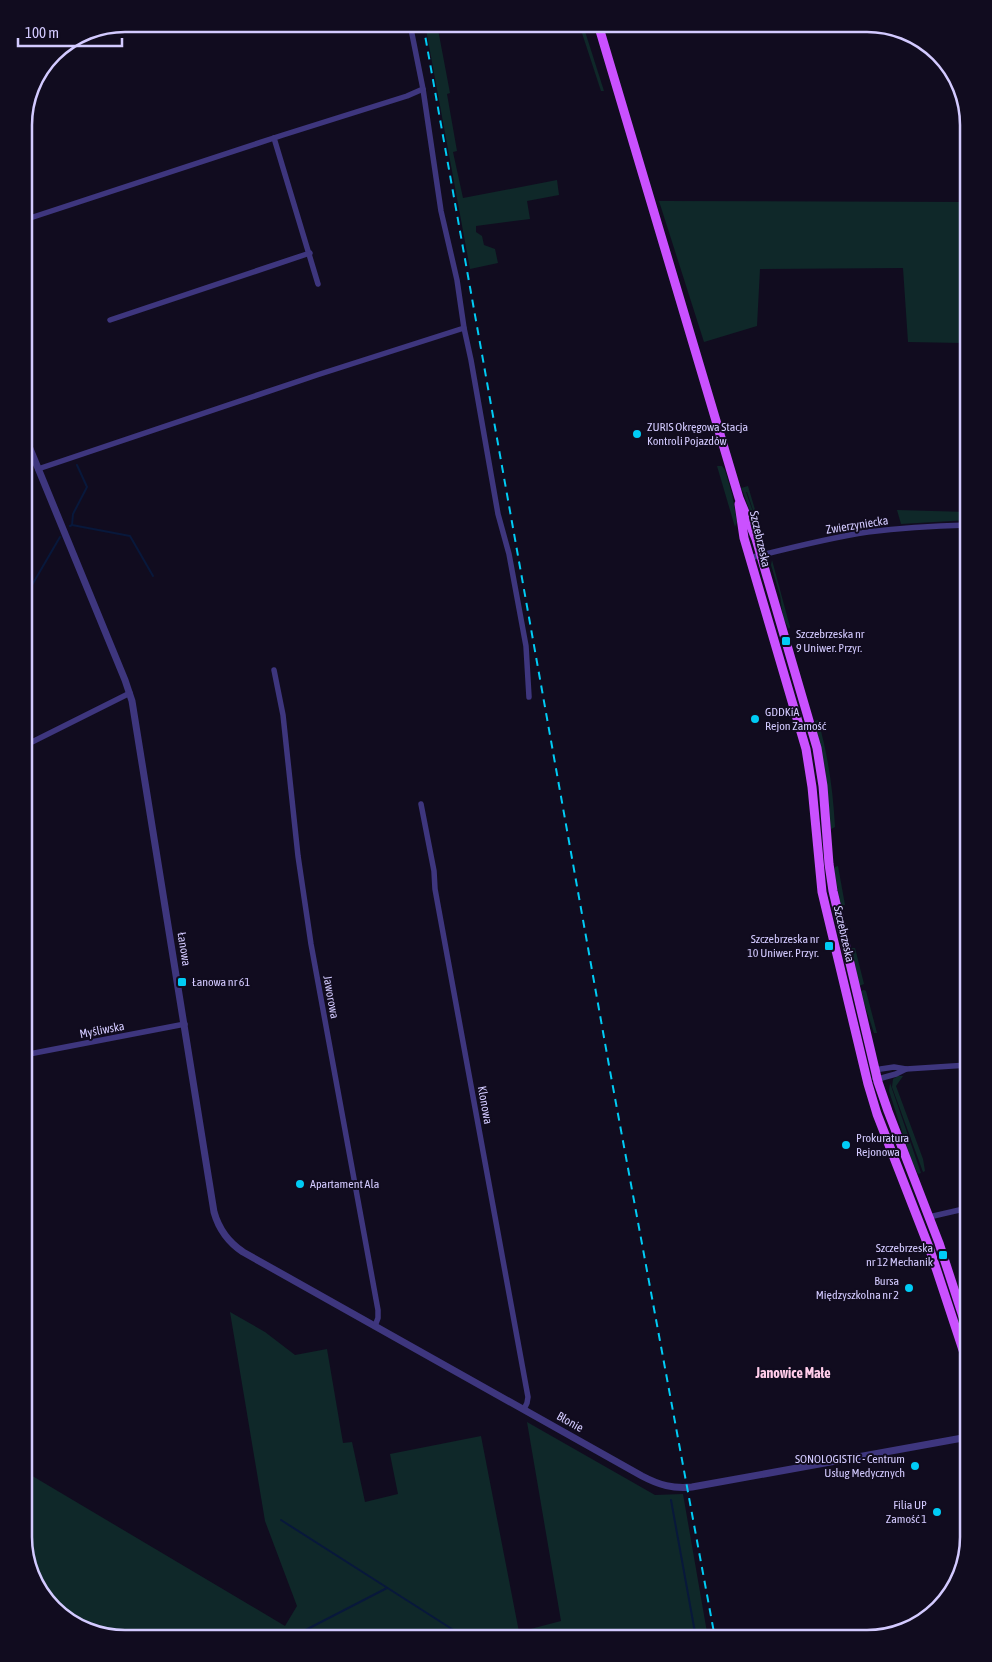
<svg xmlns="http://www.w3.org/2000/svg" width="992" height="1662" viewBox="0 0 992 1662" font-family="'Asap Condensed',sans-serif">
<rect width="100%" height="100%" fill="#110c1f"/>
<g fill="#0f2829">
<polygon points="425,24 437,24 450,93 447,94 457,151 453,152 463,198 557,180 559,195 527,201 530,219 476,226 476,232 482,236 484,245 495,249 498,263 470,269"/>
<polygon points="579,24 583,25 604,91 601,91"/>
<polygon points="659,201 967,202 963,343 908,342 903,268 760,269 757,326 704,342"/>
<polygon points="717,466 722,466 725,470 732,494 737,522 735,527"/>
<polygon points="748,486 759,523 754,513 747,492 746,492 756,520 753,520 743,492 741,488"/>
<polygon points="897,510 968,512 968,520 901,524"/>
<polygon points="772,560 790,627 789,629 783,618 780,595 771,565"/>
<path d="M818,720C828,755 833,790 835,827L831,829L825,768L815,725V721Z"/>
<polygon points="968,765 968,811 965,812 961,766"/>
<polygon points="838,866 845,905 841,906 834,870 835,867"/>
<polygon points="852,948 855,948 864,984 859,986"/>
<polygon points="864,990 866,991 877,1033 874,1033 860,991"/>
<polygon points="898,1076 903,1076 896,1086 923,1159 925,1171 923,1172 892,1087 893,1079"/>
<polygon points="890,1083 921,1173 918,1174 911,1159 889,1091"/>
<polygon points="230,1312 265,1332 295,1355 327,1349 343,1443 352,1442 365,1502 398,1494 390,1454 481,1436 519,1632 561,1621 527,1422 655,1495 683,1494 708,1638 119,1638 69,1621 34,1581 24,1537 24,1471 285,1626 297,1606 265,1521"/>
</g>
<g fill="none" stroke-linecap="round" stroke-linejoin="round">
<g stroke="#08183b" stroke-width="2">
<polyline points="72,525 130,536 153,576"/>
<polyline points="70,526 72,525 73,514 87,487 77,465"/>
<polyline points="24,586 32,585 60,537"/>
<polyline points="671,1500 696,1638"/>
<polyline points="281,1520 466,1638"/>
<polyline points="63,1615 99,1631"/>
<polyline points="290,1638 387,1588"/>
</g>
<g stroke="#3e367e" stroke-width="5.5">
<polyline points="410,24 423,89 441,211 457,280 464,328 471,360 498,514 509,554 526,646 529,697"/>
<polyline points="274,138 318,284"/>
<polyline points="24,220 283,135 407,96 423,89"/>
<polyline points="110,320 310,253"/>
<polyline points="38,469 317,375 464,328"/>
<path d="M750,558C789,548 828,538 868,532C901,528 935,526 968,525"/>
<polyline points="274,670 283,715 298,856 311,944 378,1310 378,1318 375,1326"/>
<polyline points="24,746 130,693"/>
<polyline points="421,804 434,871 435,889 528,1397 527,1403 524,1409"/>
<polyline points="24,1055 185,1024"/>
<polyline points="874,1070 894,1067 906,1069 968,1065"/>
<polyline points="875,1078 878,1079 896,1074 906,1069"/>
<polyline points="929,1217 968,1208"/>
</g>
<path stroke="#3e367e" stroke-width="7" d="M24,434L125,680L132,701L214,1212C219,1230 228,1242 243,1252L642,1476C659,1485 673,1489 692,1487L968,1437"/>
<g stroke="#ca51ff" stroke-width="9">
<polyline points="598,24 739,498 756,539 817,748 823,786 829,864 833,891 878,1082 888,1111 939,1243 968,1332"/>
<polyline points="739,504 744,538 806,749 812,787 822,892 868,1084 877,1114 930,1250 968,1365"/>
</g>
<polyline stroke="#00ccf5" stroke-width="2" stroke-dasharray="8 6" stroke-linecap="butt" points="423,24 610,1071 715,1638"/>
</g>
<g fill="#00ccf5" stroke="#110c1f" stroke-width="2">
<circle cx="637" cy="434" r="5"/>
<rect x="781" y="636" width="10" height="10" rx="2.5"/>
<circle cx="755" cy="719" r="5"/>
<rect x="824" y="941" width="10" height="10" rx="2.5"/>
<rect x="177" y="977" width="10" height="10" rx="2.5"/>
<circle cx="846" cy="1145" r="5"/>
<circle cx="300" cy="1184" r="5"/>
<rect x="938" y="1250" width="10" height="10" rx="2.5"/>
<circle cx="909" cy="1288" r="5"/>
<circle cx="915" cy="1466" r="5"/>
<circle cx="937" cy="1512" r="5"/>
</g>
<g text-anchor="middle" stroke-width="4" stroke-linejoin="round" paint-order="stroke">
<g font-size="12" fill="#d3caff" stroke="#110c1f" text-anchor="start">
<text x="647" y="431">ZURIS Okręgowa Stacja<tspan x="647" dy="14">Kontroli Pojazdów</tspan></text>
<text x="796" y="638">Szczebrzeska nr<tspan x="796" dy="14">9 Uniwer. Przyr.</tspan></text>
<text x="765" y="716">GDDKiA<tspan x="765" dy="14">Rejon Zamość</tspan></text>
<text x="819" y="943" text-anchor="end">Szczebrzeska nr<tspan x="819" dy="14">10 Uniwer. Przyr.</tspan></text>
<text x="192" y="986">Łanowa nr 61</text>
<text x="856" y="1142">Prokuratura<tspan x="856" dy="14">Rejonowa</tspan></text>
<text x="310" y="1188">Apartament Ala</text>
<text x="933" y="1252" text-anchor="end">Szczebrzeska<tspan x="933" dy="14">nr 12 Mechanik</tspan></text>
<text x="899" y="1285" text-anchor="end">Bursa<tspan x="899" dy="14">Międzyszkolna nr 2</tspan></text>
<text x="905" y="1463" text-anchor="end">SONOLOGISTIC - Centrum<tspan x="905" dy="14">Usług Medycznych</tspan></text>
<text x="927" y="1509" text-anchor="end">Filia UP<tspan x="927" dy="14">Zamość 1</tspan></text>
</g>
<g font-size="12" fill="#d3caff" stroke="#110c1f">
<text transform="translate(857 525) rotate(-9)" y="4">Zwierzyniecka</text>
<text transform="translate(760 539) rotate(77)" y="4">Szczebrzeska</text>
<text transform="translate(844 934) rotate(77)" y="4">Szczebrzeska</text>
<text transform="translate(184 949) rotate(81)" y="4">Łanowa</text>
<text transform="translate(331 997) rotate(80)" y="4">Jaworowa</text>
<text transform="translate(102 1030) rotate(-11)" y="4">Myśliwska</text>
<text transform="translate(485 1105) rotate(80)" y="4">Klonowa</text>
<text transform="translate(570 1422) rotate(29)" y="4">Błonie</text>
</g>
<g font-size="14" font-weight="bold" fill="#ffcce9" stroke="#110c1f">
<text x="793" y="1378">Janowice Małe</text>
</g>
</g>
<path d="M0 0H992V1662H0ZM125 32H867A93 93 0 0 1 960 125V1537A93 93 0 0 1 867 1630H125A93 93 0 0 1 32 1537V125A93 93 0 0 1 125 32Z" fill="#110c1f" fill-rule="evenodd"/>
<path fill="none" stroke="#d3caff" stroke-width="2.5" d="M125 32H867A93 93 0 0 1 960 125V1537A93 93 0 0 1 867 1630H125A93 93 0 0 1 32 1537V125A93 93 0 0 1 125 32Z"/>
<path d="M18 38v8h104v-8" fill="none" stroke="#d3caff" stroke-width="2.5"/>
<text x="25" y="38" font-size="15" fill="#d3caff" stroke="#110c1f" stroke-width="4" paint-order="stroke">100 m</text>
</svg>
